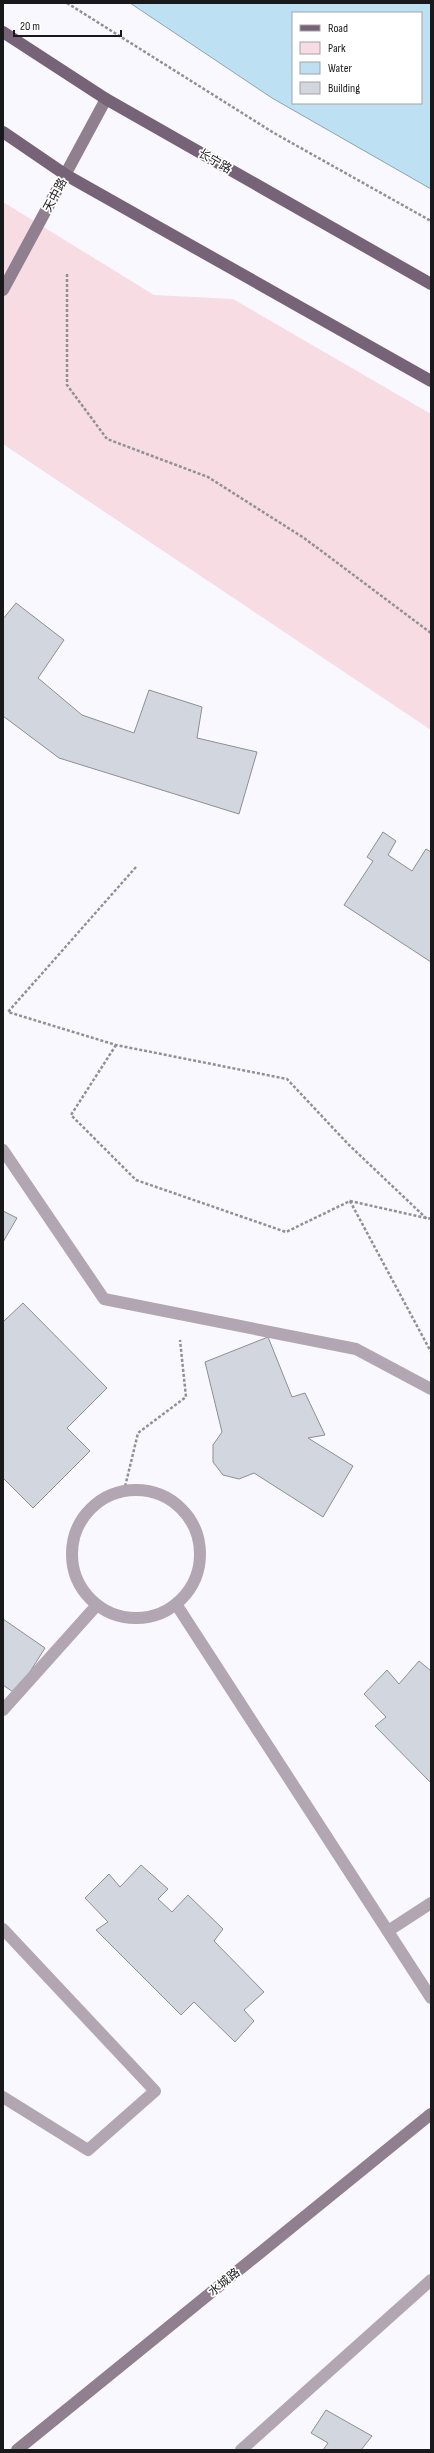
<svg xmlns="http://www.w3.org/2000/svg" width="434" height="2453" viewBox="0 0 434 2453" font-family="'Sofia Sans Condensed','Noto Sans SC',sans-serif">
<rect width="100%" height="100%" fill="#f9f8ff"/>
<polygon fill="#f7dce4" points="3,202 154,295 233,299 431,414 431,730 3,444"/>
<path fill="#bde0f2" stroke="#8ca4b2" fill-rule="evenodd" d="M130,3H431V189L272,98ZM293,13H421V103H293Z"/>
<g fill="#d2d6de" stroke="#8b8f96">
<polygon points="16,603 64,640 38,678 82,715 134,733 149,690 202,707 197,738 257,752 239,814 59,758 3,716 3,619"/>
<polygon points="383,832 396,841 388,855 412,871 426,849 431,852 431,962 344,905 373,861 367,857"/>
<polygon points="3,1211 17,1218 3,1242"/>
<polygon points="23,1303 107,1388 67,1428 90,1451 33,1508 3,1478 3,1322"/>
<polygon points="268,1337 292,1397 305,1393 325,1435 308,1438 353,1466 323,1517 254,1473 239,1479 223,1475 213,1462 213,1445 222,1432 205,1362"/>
<polygon points="3,1619 45,1648 16,1694 3,1685"/>
<polygon points="419,1661 431,1671 431,1783 375,1726 386,1717 364,1694 387,1670 399,1684"/>
<polygon points="141,1865 168,1889 158,1899 172,1912 188,1895 223,1929 214,1941 264,1992 244,2010 254,2021 235,2042 194,2002 181,2015 96,1930 108,1922 85,1898 109,1874 120,1887"/>
<polygon points="326,2410 372,2436 361,2450 323,2450 328,2443 311,2433"/>
</g>
<g fill="none" stroke-linecap="round" stroke-linejoin="round">
<g stroke="#919095" stroke-width="2.5" stroke-dasharray="3 2" stroke-linecap="butt">
<polyline points="67,3 274,133 431,221"/>
<polyline points="67,274 67,385 107,439 208,477 304,538 431,633"/>
<polyline points="136,867 8,1012 116,1045 287,1079 348,1144 427,1219 431,1218"/>
<polyline points="116,1045 71,1115 136,1180 286,1232 350,1201 426,1218"/>
<polyline points="350,1201 431,1352"/>
<polyline points="124,1491 138,1433 186,1397 180,1340"/>
</g>
<g stroke="#b1a6b2" stroke-width="12">
<polyline points="3,1150 104,1299 356,1349 431,1389"/>
<circle cx="136" cy="1554" r="64"/>
<polyline points="176,1604 431,1998"/>
<polyline points="3,1710 97,1605"/>
<polyline points="3,1929 155,2091 88,2150 3,2097"/>
<polyline points="388,1931 431,1903"/>
<polyline points="241,2450 431,2280"/>
</g>
<g stroke="#8f7f8f" stroke-width="12">
<polyline points="3,290 106,99"/>
<polyline points="17,2450 431,2114"/>
</g>
<g stroke="#766377" stroke-width="12">
<polyline points="3,32 106,99 431,284"/>
<polyline points="3,132 66,175 431,381"/>
</g>
</g>
<g text-anchor="middle" stroke-width="3.5" stroke-linejoin="round" paint-order="stroke">
<g font-size="12" fill="#19181b" stroke="#fff">
<text transform="translate(215 161) rotate(30)" y="4">长宁路</text>
<text transform="translate(55 195) rotate(-62)" y="4">天中路</text>
<text transform="translate(224 2282) rotate(-39)" y="4">水城路</text>
</g>
</g>
<rect width="434" height="2453" fill="none" stroke="#19181b" stroke-width="8"/>
<rect x="292" y="12" width="130" height="92" fill="#ffffff" stroke="#a3a3a4"/>
<rect x="300" y="25" width="20" height="6" fill="#766377" stroke="#a3a3a4"/>
<text x="328" y="32" font-size="12" fill="#19181b">Road</text>
<rect x="300" y="42" width="20" height="12" fill="#f7dce4" stroke="#a3a3a4"/>
<text x="328" y="52" font-size="12" fill="#19181b">Park</text>
<rect x="300" y="62" width="20" height="12" fill="#bde0f2" stroke="#a3a3a4"/>
<text x="328" y="72" font-size="12" fill="#19181b">Water</text>
<rect x="300" y="82" width="20" height="12" fill="#d2d6de" stroke="#a3a3a4"/>
<text x="328" y="92" font-size="12" fill="#19181b">Building</text>
<path d="M14 30v6h107v-6" fill="none" stroke="#19181b" stroke-width="2"/>
<text x="20" y="30" font-size="12" fill="#19181b" stroke="#ffffff" stroke-width="3" paint-order="stroke">20 m</text>
</svg>
